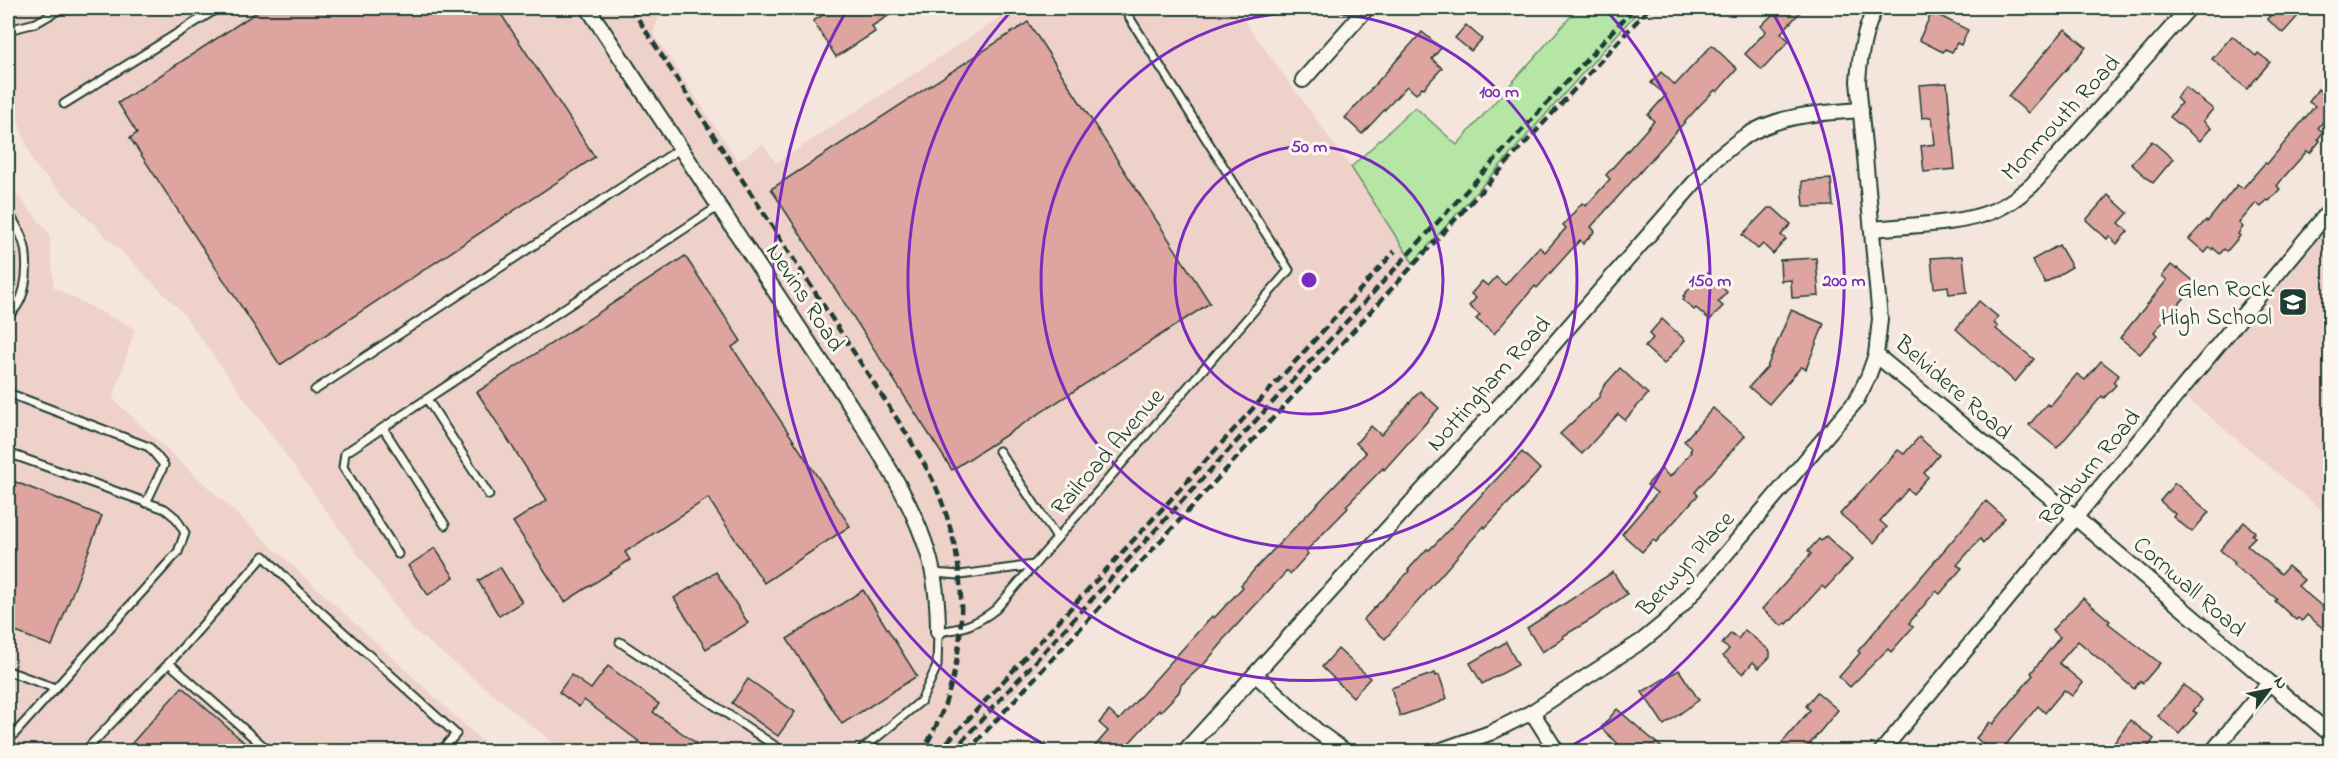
<svg xmlns="http://www.w3.org/2000/svg" width="2338" height="759" viewBox="0 0 2338 759" font-family="'Indie Flower',sans-serif">
<rect width="100%" height="100%" fill="#f5e6dd"/>
<filter id="ink" filterUnits="userSpaceOnUse"><feTurbulence type="fractalNoise" baseFrequency=".0167" numOctaves="2"/><feDisplacementMap in="SourceGraphic" scale="12" xChannelSelector="R" yChannelSelector="G"/><feConvolveMatrix kernelMatrix="1 2 1 2 8 2 1 2 1" color-interpolation-filters="sRGB"/></filter>
<g filter="url(#ink)">
<g fill="#eed2ca">
<polygon points="8,8 663,8 653,33 738,161 763,144 776,163 1015,8 1235,8 1351,167 1413,263 1139,557 962,751 563,751 412,629 181,311 34,165 8,95"/>
<polygon points="8,184 49,233 54,288 135,329 113,399 493,751 8,751"/>
<polygon points="2330,210 2330,517 2181,393"/>
</g>
<polygon fill="#b6e6a5" stroke="#6a926c" stroke-width="1.5" points="1578,8 1641,8 1413,263 1351,167 1415,107 1457,145"/>
<g fill="#dea49f" stroke="#1f3d34" stroke-width="1.5">
<polygon points="263,8 497,8 595,157 280,365 130,138 137,133 118,103"/>
<polygon points="834,8 901,8 872,26 875,32 836,57 813,21"/>
<polygon points="1779,8 1804,8 1781,33 1789,41 1762,70 1745,54 1766,31 1761,26"/>
<polygon points="2260,8 2305,8 2283,33 2267,19 2270,16"/>
<polygon points="1932,12 1968,30 1961,45 1957,43 1952,52 1945,49 1943,52 1919,40"/>
<polygon points="1028,22 1210,303 952,470 771,189"/>
<polygon points="1466,25 1482,39 1471,51 1455,38"/>
<polygon points="2065,29 2086,47 2028,113 2008,96"/>
<polygon points="1422,32 1441,48 1432,59 1442,68 1424,88 1422,87 1416,94 1407,86 1362,134 1345,118"/>
<polygon points="2232,36 2256,56 2258,53 2270,62 2247,89 2212,59"/>
<polygon points="1712,45 1737,69 1717,92 1715,90 1699,106 1591,227 1595,231 1583,244 1580,240 1537,288 1535,286 1494,334 1476,319 1480,315 1469,306 1476,298 1471,294 1482,281 1488,286 1496,277 1505,285 1539,247 1545,252 1566,228 1563,225 1582,203 1586,206 1610,179 1606,175 1654,121 1648,115 1666,95 1651,83 1661,72 1675,85"/>
<polygon points="1947,83 1955,169 1924,172 1921,146 1935,144 1932,117 1922,118 1919,85"/>
<polygon points="2185,87 2213,109 2203,121 2211,128 2200,141 2170,117 2181,103 2176,98"/>
<polygon points="2331,87 2331,118 2328,116 2318,128 2323,132 2318,139 2320,141 2310,153 2307,151 2283,178 2277,186 2280,189 2269,201 2267,200 2261,207 2256,203 2239,223 2243,227 2238,234 2240,236 2227,251 2224,249 2220,254 2213,248 2212,250 2209,248 2205,253 2189,239 2206,220 2207,222 2237,185 2243,188 2265,163 2267,164 2315,106 2309,102 2318,89 2324,95"/>
<polygon points="2152,141 2173,159 2153,183 2131,164"/>
<polygon points="1831,179 1833,206 1804,207 1802,181"/>
<polygon points="2108,195 2128,213 2119,223 2128,231 2117,244 2109,236 2107,239 2086,220"/>
<polygon points="1768,208 1773,208 1791,224 1781,235 1786,239 1773,254 1763,244 1758,249 1742,235"/>
<polygon points="2059,245 2072,267 2045,283 2032,260"/>
<polygon points="685,256 741,341 732,347 850,526 764,583 708,498 625,552 630,560 565,602 513,522 547,500 477,392"/>
<polygon points="1963,256 1967,292 1949,294 1948,286 1934,288 1931,258"/>
<polygon points="1816,258 1819,296 1792,298 1791,280 1781,281 1780,260"/>
<polygon points="2171,265 2177,269 2178,268 2197,284 2154,332 2157,335 2140,354 2120,338 2167,280 2162,276"/>
<polygon points="1707,273 1727,292 1718,302 1723,306 1710,320 1696,308 1694,310 1683,300 1685,297 1683,296 1700,277 1702,279"/>
<polygon points="1979,301 1998,317 1994,323 1998,327 1996,329 2034,359 2015,382 1956,329"/>
<polygon points="1791,310 1824,324 1806,369 1801,367 1769,404 1749,387 1767,367"/>
<polygon points="1662,319 1685,340 1664,364 1645,347 1653,338 1649,334"/>
<polygon points="2101,361 2119,375 2113,382 2116,385 2104,398 2102,396 2057,448 2029,425 2047,404 2050,406 2077,374 2085,380"/>
<polygon points="1620,368 1648,394 1625,420 1618,414 1582,454 1560,434 1599,397 1603,387"/>
<polygon points="1420,391 1439,408 1384,470 1383,468 1346,506 1348,508 1306,551 1308,554 1290,574 1287,571 1222,641 1223,642 1205,663 1181,685 1179,692 1160,712 1159,710 1121,752 1090,752 1108,731 1099,723 1109,711 1119,720 1212,616 1214,618 1243,587 1241,585 1254,570 1366,453 1356,443 1371,426 1381,435"/>
<polygon points="1713,408 1745,436 1695,492 1698,495 1656,542 1653,540 1642,552 1622,534 1657,493 1647,485 1661,469 1670,477 1691,452 1690,451 1692,448 1684,441"/>
<polygon points="1919,437 1939,455 1924,473 1928,477 1913,494 1908,489 1880,521 1887,527 1874,543 1840,514 1898,450 1904,454"/>
<polygon points="1522,452 1540,469 1536,474 1485,528 1484,526 1385,639 1363,620 1409,571 1408,570 1427,549 1429,550 1439,540"/>
<polygon points="8,479 102,516 52,646 8,629"/>
<polygon points="2175,483 2209,512 2192,532 2173,517 2175,514 2160,501"/>
<polygon points="1986,501 2005,518 1983,543 1980,539 1957,565 1962,568 1940,594 1936,591 1909,623 1913,627 1891,652 1888,649 1850,687 1839,677 1860,653 1858,651"/>
<polygon points="2244,522 2255,532 2252,535 2255,537 2247,545 2281,574 2288,566 2304,580 2298,586 2331,614 2331,635 2307,615 2302,621 2298,618 2296,620 2275,601 2277,599 2233,565 2235,563 2220,550"/>
<polygon points="1826,536 1852,560 1825,589 1822,586 1787,624 1785,623 1782,626 1762,609 1811,554 1808,551 1819,539 1821,541"/>
<polygon points="435,548 454,577 428,595 408,566"/>
<polygon points="500,567 522,602 499,616 478,581"/>
<polygon points="716,572 748,623 706,649 674,598"/>
<polygon points="1613,572 1627,594 1592,619 1563,636 1564,638 1542,652 1527,628"/>
<polygon points="863,590 917,676 842,724 787,639"/>
<polygon points="2083,598 2110,621 2108,623 2160,663 2143,683 2140,681 2134,689 2078,641 2059,663 2083,683 2072,696 2064,690 2045,713 2038,706 2000,752 1992,752 1976,738 1990,722 1993,724 2033,675 2031,673 2060,637 2052,630"/>
<polygon points="1745,630 1770,651 1770,657 1759,668 1753,662 1743,674 1723,656 1729,649 1722,644 1731,633 1738,639"/>
<polygon points="1506,642 1518,665 1482,684 1470,663"/>
<polygon points="1338,649 1370,678 1353,697 1322,667"/>
<polygon points="608,666 659,704 653,712 708,752 653,752 584,700 579,707 559,692 571,675 591,689"/>
<polygon points="1679,670 1699,700 1664,725 1642,692"/>
<polygon points="1435,673 1436,676 1439,675 1447,698 1441,701 1441,702 1400,716 1391,688"/>
<polygon points="748,679 795,712 778,736 732,703"/>
<polygon points="2184,685 2202,700 2193,711 2197,713 2179,734 2158,716"/>
<polygon points="182,687 255,752 124,752"/>
<polygon points="1817,692 1838,710 1803,752 1774,752 1810,710 1806,706"/>
<polygon points="1617,709 1667,752 1627,752 1601,728"/>
<polygon points="2130,720 2154,739 2144,752 2108,752"/>
</g>
<g fill="none" stroke-linecap="round" stroke-linejoin="round">
<g stroke="#1f3d34" stroke-width="11">
<g id="lane">
<polyline points="8,30 36,23 62,8"/>
<polyline points="64,104 218,8"/>
<path d="M8,212C16,224 25,239 26,255C28,275 25,304 8,315"/>
<polyline points="315,390 681,148"/>
<polyline points="8,393 149,447 164,465 146,503"/>
<polyline points="427,399 489,495"/>
<polyline points="383,428 445,525"/>
<polyline points="999,451 1057,538"/>
<polyline points="8,453 165,509 176,518 185,533 178,552 8,741"/>
<polyline points="398,554 343,467 345,453 719,206"/>
<polyline points="933,573 960,575 1034,565"/>
<polyline points="620,642 784,752"/>
<polyline points="169,663 270,752"/>
<polyline points="8,671 55,688"/>
<polyline points="84,752 169,663 264,556 307,599 456,734 440,752"/>
<path d="M859,752L921,701L937,666L938,632C962,629 977,624 996,609L1289,270L1124,9"/>
</g>
</g>
<g stroke="#1f3d34" stroke-width="18">
<g id="street">
<path d="M588,8L850,405C879,452 912,500 928,553C936,579 938,605 938,632"/>
<path d="M1875,8C1864,32 1860,54 1858,81L1880,319L1876,355L2076,518L2330,734"/>
<polyline points="1303,80 1367,8"/>
<path d="M1872,229C1908,225 1961,225 1993,211C2008,205 2020,195 2032,185L2189,8"/>
<polyline points="1255,674 1317,731 1346,752"/>
<polyline points="1532,712 1557,752"/>
<path d="M1184,752L1512,392L1714,160C1724,153 1733,144 1744,137C1779,114 1821,113 1861,110"/>
<polyline points="1436,752 1490,733 1532,712 1642,641 1664,623 1684,603 1856,401 1868,377 1876,355"/>
<polyline points="1881,752 2330,210"/>
<polyline points="2212,752 2269,683"/>
</g>
</g>
<use href="#lane" stroke="#fbf7ec" stroke-width="7"/>
<use href="#street" stroke="#fbf7ec" stroke-width="14"/>
<g stroke="#1f3d34" stroke-width="4.5" stroke-dasharray="9 4.5" stroke-linecap="butt">
<path d="M631,8L908,436C919,456 932,475 940,497C972,579 969,675 922,752"/>
<polyline points="938,752 1163,508 1395,251"/>
<polyline points="952,752 1634,8"/>
<polyline points="967,752 1649,8"/>
</g>
</g>
</g>
<g fill="none" stroke="#7b2cbf" stroke-width="3">
<circle cx="1309" cy="280" r="134"/>
<circle cx="1309" cy="280" r="268"/>
<path d="M1605 9A401 401 0 1 1 1013 9"/>
<path d="M1054 750A535 535 0 0 1 848 8M1770 8A535 535 0 0 1 1564 750"/>
</g>
<defs>
<g id="school-square" transform="scale(1.5)"><rect x="-9" y="-9" width="18" height="18" rx="4" fill="#1f3d34" stroke="#fbf7ec"/><path d="M0-5L7-2L0 1L-7-2ZM-4 1L0 2.5L4 1V4Q0 6-4 4Z" fill="#fff"/></g>
</defs>
<g fill-rule="evenodd">
<use href="#school-square" x="2293" y="302"/>
</g>
<g text-anchor="middle" stroke-width="6" stroke-linejoin="round" paint-order="stroke">
<g font-size="24" fill="#1f3d34" stroke="#fbf7ec">
<text transform="translate(2060 117) rotate(-47)" y="8">Monmouth Road</text>
<text transform="translate(806 297) rotate(57)" y="8">Nevins Road</text>
<text transform="translate(1488 383) rotate(-48)" y="8">Nottingham Road</text>
<text transform="translate(1954 387) rotate(41)" y="8">Belvidere Road</text>
<text transform="translate(1107 451) rotate(-49)" y="8">Railroad Avenue</text>
<text transform="translate(2089 467) rotate(-50)" y="8">Radburn Road</text>
<text transform="translate(1685 563) rotate(-48)" y="8">Berwyn Place</text>
<text transform="translate(2190 586) rotate(41)" y="8">Cornwall Road</text>
</g>
<g font-size="24" fill="#1f3d34" stroke="#fbf7ec" text-anchor="end">
<text x="2272" y="296">Glen Rock<tspan x="2272" dy="28">High School</tspan></text>
</g>
</g>
<circle cx="1309" cy="280" r="9" fill="#7b2cbf" stroke="#fbf7ec" stroke-width="3"/>
<g font-size="18" text-anchor="middle" font-weight="bold" fill="#7b2cbf" stroke="#fbf7ec" stroke-width="6" stroke-linejoin="round" paint-order="stroke">
<text x="1499" y="97">100 m</text>
<text x="1309" y="152">50 m</text>
<text x="1710" y="286">150 m</text>
<text x="1844" y="286">200 m</text>
</g>
<rect width="2338" height="759" fill="none" stroke="#fbf7ec" stroke-width="30"/>
<rect x="15" y="15" width="2308" height="729" fill="none" stroke="#1f3d34" stroke-width="2" filter="url(#ink)"/>
<g transform="translate(2269 690) rotate(58)" stroke="#fbf7ec" stroke-width="4.5" paint-order="stroke">
<path d="M0-4.5L10 22L0 15L-10 22Z" fill="#1f3d34"/>
<text y="-9" font-size="16" font-weight="bold" text-anchor="middle" fill="#1f3d34">N</text>
</g>
</svg>
